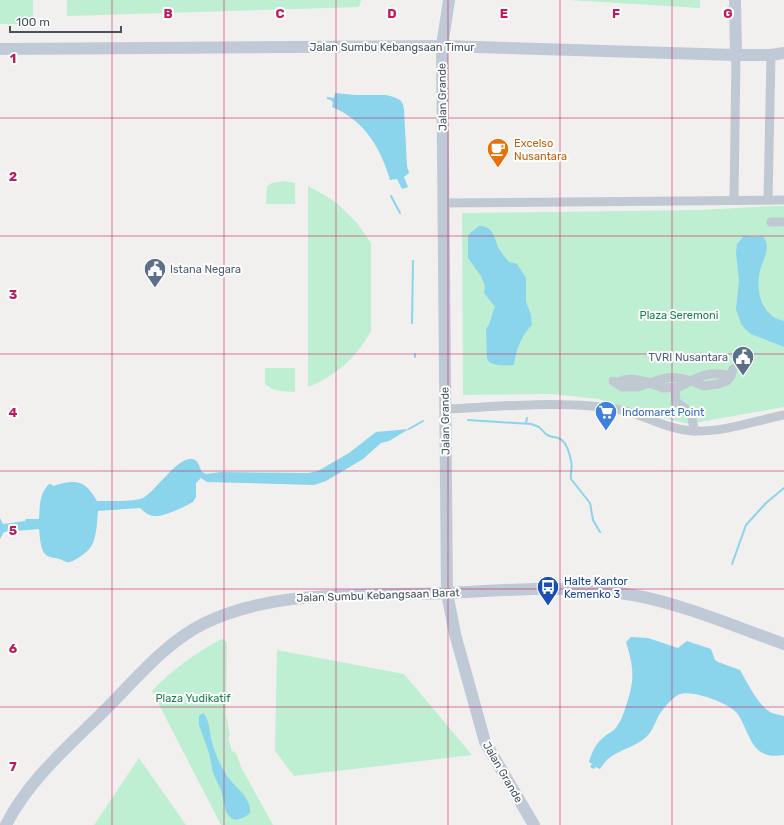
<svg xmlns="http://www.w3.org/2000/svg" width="784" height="825" viewBox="0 0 784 825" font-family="Rubik,sans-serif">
<rect width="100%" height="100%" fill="#f2efef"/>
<g fill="#beefd3">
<polygon points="0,0 33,0 33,23 28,24 0,24"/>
<polygon points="67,0 361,0 359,7 67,16"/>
<polygon points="568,0 700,0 700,8"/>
<polygon points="285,181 295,183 295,204 266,204 267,186 272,183"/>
<path d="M308,186L331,199L341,207L357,223L371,243V331C357,357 336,376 308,387Z"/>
<polygon points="774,206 784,206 784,407 689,424 637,412 599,399 551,394 463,395 462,213 698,210"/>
<path d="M265,368H295V392C283,391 273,392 265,384Z"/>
<path d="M222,639L227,642L226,715L230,735L228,738L232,751L236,753L242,769L273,825H221L152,691C172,670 196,652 222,639Z"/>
<polygon points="277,650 404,674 472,755 294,776 275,751"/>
<polygon points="139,758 186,825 94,825"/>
</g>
<g fill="#8ad4ec">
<path d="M335,93L355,95H386L394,97L400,100L403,104L404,110L407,166L409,173L404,177L408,187L402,189L397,179L390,180C381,148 364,120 332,107L333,103L331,100L327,99V97L334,98Z"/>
<path d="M479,226C494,226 494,238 499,249C502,253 505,258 509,262L517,264L526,278V302L531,315L532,325C522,334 515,352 514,365C507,366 496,366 489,362L487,358L486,329C493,320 490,316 495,307L484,293L485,286L481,276L468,258V235Z"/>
<path d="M744,236L757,237L763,236C772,248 763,258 760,271C755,291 762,317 784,321V347L751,334L745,329L741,324L736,309L739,281L736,253L737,244Z"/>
<path d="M409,429L389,441L381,443L363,459L326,481L314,485L207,482L201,478L196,483V497L193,502C184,507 164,517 154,516C148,515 144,512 140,508L98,511C97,521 97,535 92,545C89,551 77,560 70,562C66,563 63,560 59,559C53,557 46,558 43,551C40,545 40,536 39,529L4,532L0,539V518L3,524L25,521L26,519H39C40,506 39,494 49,484H51L53,486C76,479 85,480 97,501C109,501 133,502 143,498C156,493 192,434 201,471L206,474L221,472L308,473L318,471L349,453L376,432Z"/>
<path d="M631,637L648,638L678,648L687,641L711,649L715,660L718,662L740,670C747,682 758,706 772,713C775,714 780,715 784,716V755C750,761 751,733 737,713C729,703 689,688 678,695C671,699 663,709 659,715C656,721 653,729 649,734C640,745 624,748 612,756C607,759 603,764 600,769L596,767L594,769L590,767L592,764L589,762C592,751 597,742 605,736C609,733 612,732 615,729C620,723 624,713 626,706C635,680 634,668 626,642Z"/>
<path d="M203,713C209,717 210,735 212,742C215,754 220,765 226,774C234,788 251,795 250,813C246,817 241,819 235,820L230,817L226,812L221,790L213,773L209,753L199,725V716Z"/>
</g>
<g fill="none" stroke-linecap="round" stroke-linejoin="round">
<g stroke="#8ad4ec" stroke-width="2">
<polyline points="391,196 400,213"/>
<polyline points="412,323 413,261"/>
<polyline points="415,354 415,357"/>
<path d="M468,420L531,424C534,425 537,426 539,427C543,430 544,434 549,436C551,437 555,437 558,438C566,440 570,454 571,461C573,467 570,473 571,479L590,503L593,520L600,532"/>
<polyline points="526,423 527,418"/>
<polyline points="409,429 423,421"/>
<polyline points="732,564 746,525 766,503 784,488"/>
</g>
<g stroke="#c0c9d1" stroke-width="9">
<polyline points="734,200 736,55"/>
<polyline points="768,200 771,55"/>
<polyline points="444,203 784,200"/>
<polyline points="771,222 784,222"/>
<polyline points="613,381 622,387 638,387 650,383 663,388 679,387 691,381 704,386 718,384 727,381 731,376 733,369"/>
<path d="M616,383C627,377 638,379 650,383C666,377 674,375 691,381C706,373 714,372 731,376"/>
<path d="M675,387L676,402C692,412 692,413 694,431"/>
<path d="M445,409C493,407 542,402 591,406C605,407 620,409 633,413C652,420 673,430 694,431C725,432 754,421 784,415"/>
</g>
<g stroke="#c0cad6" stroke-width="12">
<polyline points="449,0 442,46 447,593 455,634 485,742 534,825"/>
<polyline points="735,0 736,55"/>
<polyline points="0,49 442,46 736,55 771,55 784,53"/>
<path d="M6,825C29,779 70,745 106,709C136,679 167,641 205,623C277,588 371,596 449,593C510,590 573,584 633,595C683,604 736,627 784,644"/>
</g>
</g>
<path fill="none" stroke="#c2185b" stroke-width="1" stroke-opacity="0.55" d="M112,0V825M224,0V825M336,0V825M448,0V825M560,0V825M672,0V825M0,118H784M0,236H784M0,354H784M0,471H784M0,589H784M0,707H784"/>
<defs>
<g id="cafe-pin" transform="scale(1.15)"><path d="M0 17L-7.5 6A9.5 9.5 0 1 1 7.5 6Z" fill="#e8710a" stroke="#fff"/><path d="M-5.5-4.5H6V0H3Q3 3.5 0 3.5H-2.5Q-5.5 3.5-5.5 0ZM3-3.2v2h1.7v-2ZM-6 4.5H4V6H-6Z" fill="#fff"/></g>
<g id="civic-pin" transform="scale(1.15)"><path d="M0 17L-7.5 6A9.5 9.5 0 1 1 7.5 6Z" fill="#5c6f8a" stroke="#fff"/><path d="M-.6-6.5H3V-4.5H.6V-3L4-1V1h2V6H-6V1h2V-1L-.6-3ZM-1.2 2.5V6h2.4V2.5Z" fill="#fff"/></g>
<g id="supermarket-pin" transform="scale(1.15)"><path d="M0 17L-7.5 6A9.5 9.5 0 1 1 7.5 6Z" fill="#3f7fe0" stroke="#fff"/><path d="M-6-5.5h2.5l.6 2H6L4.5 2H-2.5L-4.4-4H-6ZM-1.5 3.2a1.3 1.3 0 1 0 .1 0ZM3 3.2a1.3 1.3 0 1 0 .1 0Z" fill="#fff"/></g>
<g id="bus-pin" transform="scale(1.15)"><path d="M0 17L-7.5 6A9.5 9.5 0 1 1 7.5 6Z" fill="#1a4fb4" stroke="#fff"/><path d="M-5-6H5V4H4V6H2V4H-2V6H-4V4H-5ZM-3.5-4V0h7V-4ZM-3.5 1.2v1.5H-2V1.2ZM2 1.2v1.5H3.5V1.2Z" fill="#fff"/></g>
</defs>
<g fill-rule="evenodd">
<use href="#cafe-pin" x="498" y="149"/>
<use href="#civic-pin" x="155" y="269"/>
<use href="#civic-pin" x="743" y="357"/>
<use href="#supermarket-pin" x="606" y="412"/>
<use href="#bus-pin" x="548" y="587"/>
</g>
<g text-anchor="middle" stroke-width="4" stroke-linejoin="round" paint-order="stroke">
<g font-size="11" fill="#47525d" stroke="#fff">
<text x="392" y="51">Jalan Sumbu Kebangsaan Timur</text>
<text transform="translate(442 97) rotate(-91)" y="4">Jalan Grande</text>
<text transform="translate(445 421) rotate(-91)" y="4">Jalan Grande</text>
<text transform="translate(378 595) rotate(-2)" y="4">Jalan Sumbu Kebangsaan Barat</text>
<text transform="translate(503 772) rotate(60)" y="4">Jalan Grande</text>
</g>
<g font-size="11" fill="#c56008" stroke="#fff" text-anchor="start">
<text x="514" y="147">Excelso<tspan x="514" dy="13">Nusantara</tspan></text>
</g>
<g font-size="11" fill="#4e5e75" stroke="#fff" text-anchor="start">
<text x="170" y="273">Istana Negara</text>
<text x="728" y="361" text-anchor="end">TVRI Nusantara</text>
</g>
<g font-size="11" fill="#177f4f" stroke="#fff">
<text x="679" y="319">Plaza Seremoni</text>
<text x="193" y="702">Plaza Yudikatif</text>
</g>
<g font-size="11" fill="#366cbe" stroke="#fff" text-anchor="start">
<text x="622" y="416">Indomaret Point</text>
</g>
<g font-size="11" fill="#164399" stroke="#fff" text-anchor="start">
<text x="564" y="585">Halte Kantor<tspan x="564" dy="13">Kemenko 3</tspan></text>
</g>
</g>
<g font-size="13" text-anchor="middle" font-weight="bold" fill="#c2185b" stroke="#fff" stroke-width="4" stroke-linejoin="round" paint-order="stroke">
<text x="168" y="18">B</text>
<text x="280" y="18">C</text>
<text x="392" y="18">D</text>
<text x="504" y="18">E</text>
<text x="616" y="18">F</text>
<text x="728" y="18">G</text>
<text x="13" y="63">1</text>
<text x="13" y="181">2</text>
<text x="13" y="299">3</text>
<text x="13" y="417">4</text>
<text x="13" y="535">5</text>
<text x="13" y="653">6</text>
<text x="13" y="771">7</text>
</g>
<path d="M10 26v6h111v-6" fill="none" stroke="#47525d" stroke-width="2"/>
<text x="16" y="26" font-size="12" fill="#47525d" stroke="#ffffff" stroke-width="3" paint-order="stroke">100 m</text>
</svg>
